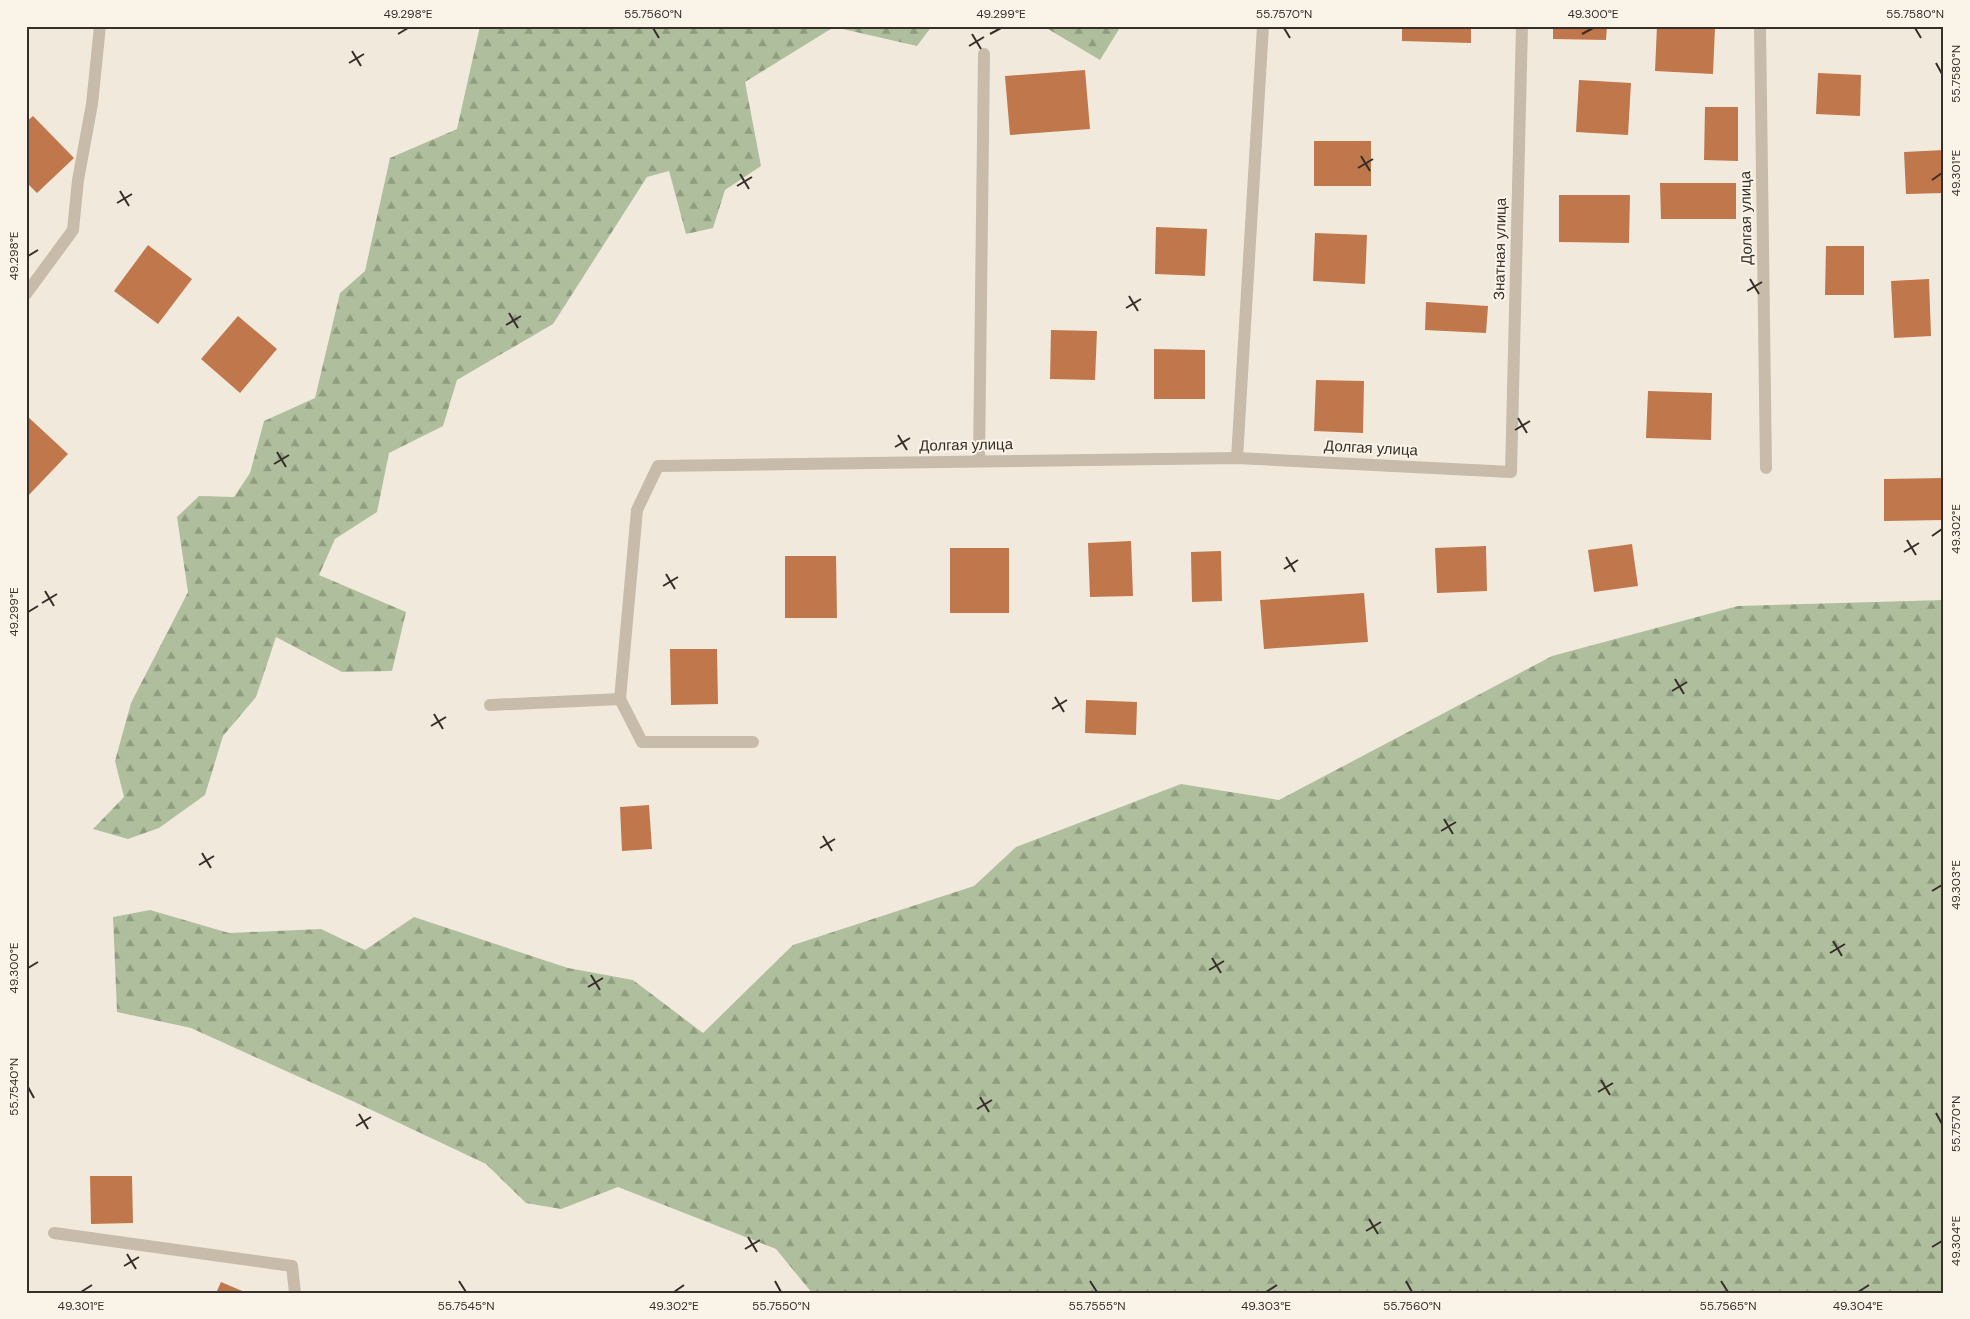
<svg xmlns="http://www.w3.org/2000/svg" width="1970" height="1319" viewBox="0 0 1970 1319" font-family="'DM Sans',sans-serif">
<defs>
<pattern id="forest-firs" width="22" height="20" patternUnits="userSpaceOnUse" patternTransform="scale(1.25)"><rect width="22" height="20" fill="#afbf9d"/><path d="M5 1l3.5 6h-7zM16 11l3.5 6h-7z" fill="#8f9c80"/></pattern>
</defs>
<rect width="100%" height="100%" fill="#f1eadc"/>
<g fill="url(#forest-firs)">
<polygon points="480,26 932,26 917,46 834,27 745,82 761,166 725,190 713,228 686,234 669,171 647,177 553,324 457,380 443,426 389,453 377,512 335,539 319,575 406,612 392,671 342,672 276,637 256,697 223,736 205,795 159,828 128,839 93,829 124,797 115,761 131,703 188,592 177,517 199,496 234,497 250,473 264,421 315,398 340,293 365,271 390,158 457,129"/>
<polygon points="1043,26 1121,26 1100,60"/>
<polygon points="1944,600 1944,1293 812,1293 776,1249 618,1187 561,1209 526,1203 486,1164 361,1105 191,1028 117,1012 113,917 150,910 229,933 321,929 365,950 414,917 568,968 633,980 703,1033 793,945 974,886 1016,847 1181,784 1279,800 1552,656 1738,606"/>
</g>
<g fill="#c0774c">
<polygon points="1402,26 1471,26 1471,43 1402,41"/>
<polygon points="1553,26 1607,26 1606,40 1553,39"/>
<polygon points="1657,26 1715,28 1713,74 1655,71"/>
<polygon points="1085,70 1090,129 1010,135 1005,76"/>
<polygon points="1818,73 1861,75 1860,116 1816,114"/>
<polygon points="1579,80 1631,83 1628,135 1576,132"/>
<polygon points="1705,107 1738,107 1738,161 1704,160"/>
<polygon points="33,116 74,158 37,193 26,182 26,122"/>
<rect x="1314" y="141" width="57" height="45"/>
<polygon points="1944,150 1944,193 1906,194 1904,152"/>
<polygon points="1660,183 1736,183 1736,219 1661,219"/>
<polygon points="1559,195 1630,195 1629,243 1559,242"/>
<polygon points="1156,227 1207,229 1205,276 1155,274"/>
<polygon points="1315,233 1367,235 1365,284 1313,281"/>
<polygon points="148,245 192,279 158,324 114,291"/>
<polygon points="1826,246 1864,246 1864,295 1825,295"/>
<polygon points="1929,279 1931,336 1894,338 1891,281"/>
<polygon points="1426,302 1488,306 1486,333 1425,330"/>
<polygon points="238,316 277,349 240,393 201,359"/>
<polygon points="1051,330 1097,331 1095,380 1050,379"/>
<polygon points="1154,349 1205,350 1205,399 1154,399"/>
<polygon points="1316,380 1364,381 1363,433 1314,431"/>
<polygon points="1648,391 1712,393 1711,440 1646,438"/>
<polygon points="26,415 68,454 26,498"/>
<polygon points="1944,478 1944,520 1884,521 1884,479"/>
<polygon points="1131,541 1133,596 1090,597 1088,543"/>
<polygon points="1632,544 1638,586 1594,592 1588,550"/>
<polygon points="1486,546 1487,591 1437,593 1435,548"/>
<rect x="950" y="548" width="59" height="65"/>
<polygon points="1221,551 1222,601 1192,602 1191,552"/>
<polygon points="785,556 836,556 837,618 785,618"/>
<polygon points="1364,593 1368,642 1264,649 1260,600"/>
<polygon points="670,649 717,649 718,704 671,705"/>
<polygon points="1086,700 1137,702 1136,735 1085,733"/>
<polygon points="649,805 652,849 622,851 620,807"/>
<polygon points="90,1176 132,1176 133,1223 91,1224"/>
<polygon points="221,1282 247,1293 216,1293"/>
</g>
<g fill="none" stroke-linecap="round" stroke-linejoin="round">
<g stroke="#c8bba9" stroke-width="12">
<polyline points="1237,458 1263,26"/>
<polyline points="979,461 984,54"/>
<polyline points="490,705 620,699 642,742 753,742"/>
<polyline points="54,1233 292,1266 295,1293"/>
</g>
<g stroke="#c8bba9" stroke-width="12">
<polyline points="1760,26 1766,468"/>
<polyline points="26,294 73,230 78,180 92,104 100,26"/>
<polyline points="620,699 637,510 658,466 1237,458 1511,472 1522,26"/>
</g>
</g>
<path fill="none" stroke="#362e28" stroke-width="2" d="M653,28L659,38M1284,28L1290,38M1915,28L1921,38M398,34L408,28M972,34L981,49M990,34L1001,28M1582,34L1593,28M969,46L984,37M352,51L361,66M349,63L364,54M1936,63L1942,74M1361,156L1370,171M1358,168L1373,159M740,174L749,189M1932,180L1942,173M737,186L752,177M120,191L129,206M117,203L132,194M28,256L38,250M1750,279L1759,294M1747,291L1762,282M1129,296L1138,311M1126,308L1141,299M509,313L518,328M506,325L521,316M1518,418L1527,433M1515,430L1530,421M898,435L907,450M895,447L910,438M277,452L286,467M274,464L289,455M1932,536L1942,529M1907,540L1916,555M1904,552L1919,543M1286,557L1295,572M1284,569L1298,560M666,574L675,589M663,586L678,577M45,591L54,606M42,603L57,594M28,612L38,606M1675,679L1684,694M1672,691L1687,682M1055,697L1064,712M1052,709L1067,700M434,714L443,729M431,726L446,717M1444,819L1453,834M1441,831L1456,822M823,836L832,851M820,848L835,839M202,853L211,868M199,865L214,856M1932,891L1942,885M1833,941L1842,956M1830,953L1845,944M1212,958L1221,973M28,968L38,962M1209,970L1224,961M591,975L600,990M588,987L603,978M1601,1080L1610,1095M28,1087L34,1098M1598,1092L1613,1083M980,1097L989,1112M977,1109L992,1100M1936,1113L1942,1124M359,1114L368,1129M356,1126L371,1117M1369,1219L1378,1234M1366,1231L1381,1222M748,1237L757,1252M1932,1247L1942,1241M745,1249L760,1240M127,1254L136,1269M124,1266L139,1257M459,1281L466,1292M775,1281L781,1292M1090,1281L1097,1292M1406,1281L1412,1292M1721,1281L1728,1292M81,1292L92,1285M674,1292L684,1285M1266,1292L1277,1285M1858,1292L1869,1285"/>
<g text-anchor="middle" stroke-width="4" stroke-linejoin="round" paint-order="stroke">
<g font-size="15" fill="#362e28" stroke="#f9f3e8">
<text transform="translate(1746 218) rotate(-91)" y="5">Долгая улица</text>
<text transform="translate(1500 249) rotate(-89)" y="5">Знатная улица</text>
<text transform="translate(966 445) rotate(-1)" y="5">Долгая улица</text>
<text transform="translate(1371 448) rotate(3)" y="5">Долгая улица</text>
</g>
</g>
<rect width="1970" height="1319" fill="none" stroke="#f9f3e8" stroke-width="55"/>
<rect x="28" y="28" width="1914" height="1264" fill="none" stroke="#362e28" stroke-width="2"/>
<g font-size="12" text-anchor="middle" fill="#362e28">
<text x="408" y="18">49.298°E</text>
<text x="653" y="18">55.7560°N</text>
<text x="1001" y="18">49.299°E</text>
<text x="1284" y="18">55.7570°N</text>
<text x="1593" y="18">49.300°E</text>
<text x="1915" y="18">55.7580°N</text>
<text transform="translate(1956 74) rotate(-90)" y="4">55.7580°N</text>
<text transform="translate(1956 173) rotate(-90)" y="4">49.301°E</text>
<text transform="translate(14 256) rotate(-90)" y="4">49.298°E</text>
<text transform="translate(1956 529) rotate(-90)" y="4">49.302°E</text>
<text transform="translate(14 612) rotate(-90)" y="4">49.299°E</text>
<text transform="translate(1956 885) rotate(-90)" y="4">49.303°E</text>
<text transform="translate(14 968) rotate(-90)" y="4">49.300°E</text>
<text transform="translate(14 1087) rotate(-90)" y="4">55.7540°N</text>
<text transform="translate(1956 1124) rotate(-90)" y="4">55.7570°N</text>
<text transform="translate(1956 1241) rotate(-90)" y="4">49.304°E</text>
<text x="81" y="1310">49.301°E</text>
<text x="466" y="1310">55.7545°N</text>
<text x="674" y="1310">49.302°E</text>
<text x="781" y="1310">55.7550°N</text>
<text x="1097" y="1310">55.7555°N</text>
<text x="1266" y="1310">49.303°E</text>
<text x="1412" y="1310">55.7560°N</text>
<text x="1728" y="1310">55.7565°N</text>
<text x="1858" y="1310">49.304°E</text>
</g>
</svg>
